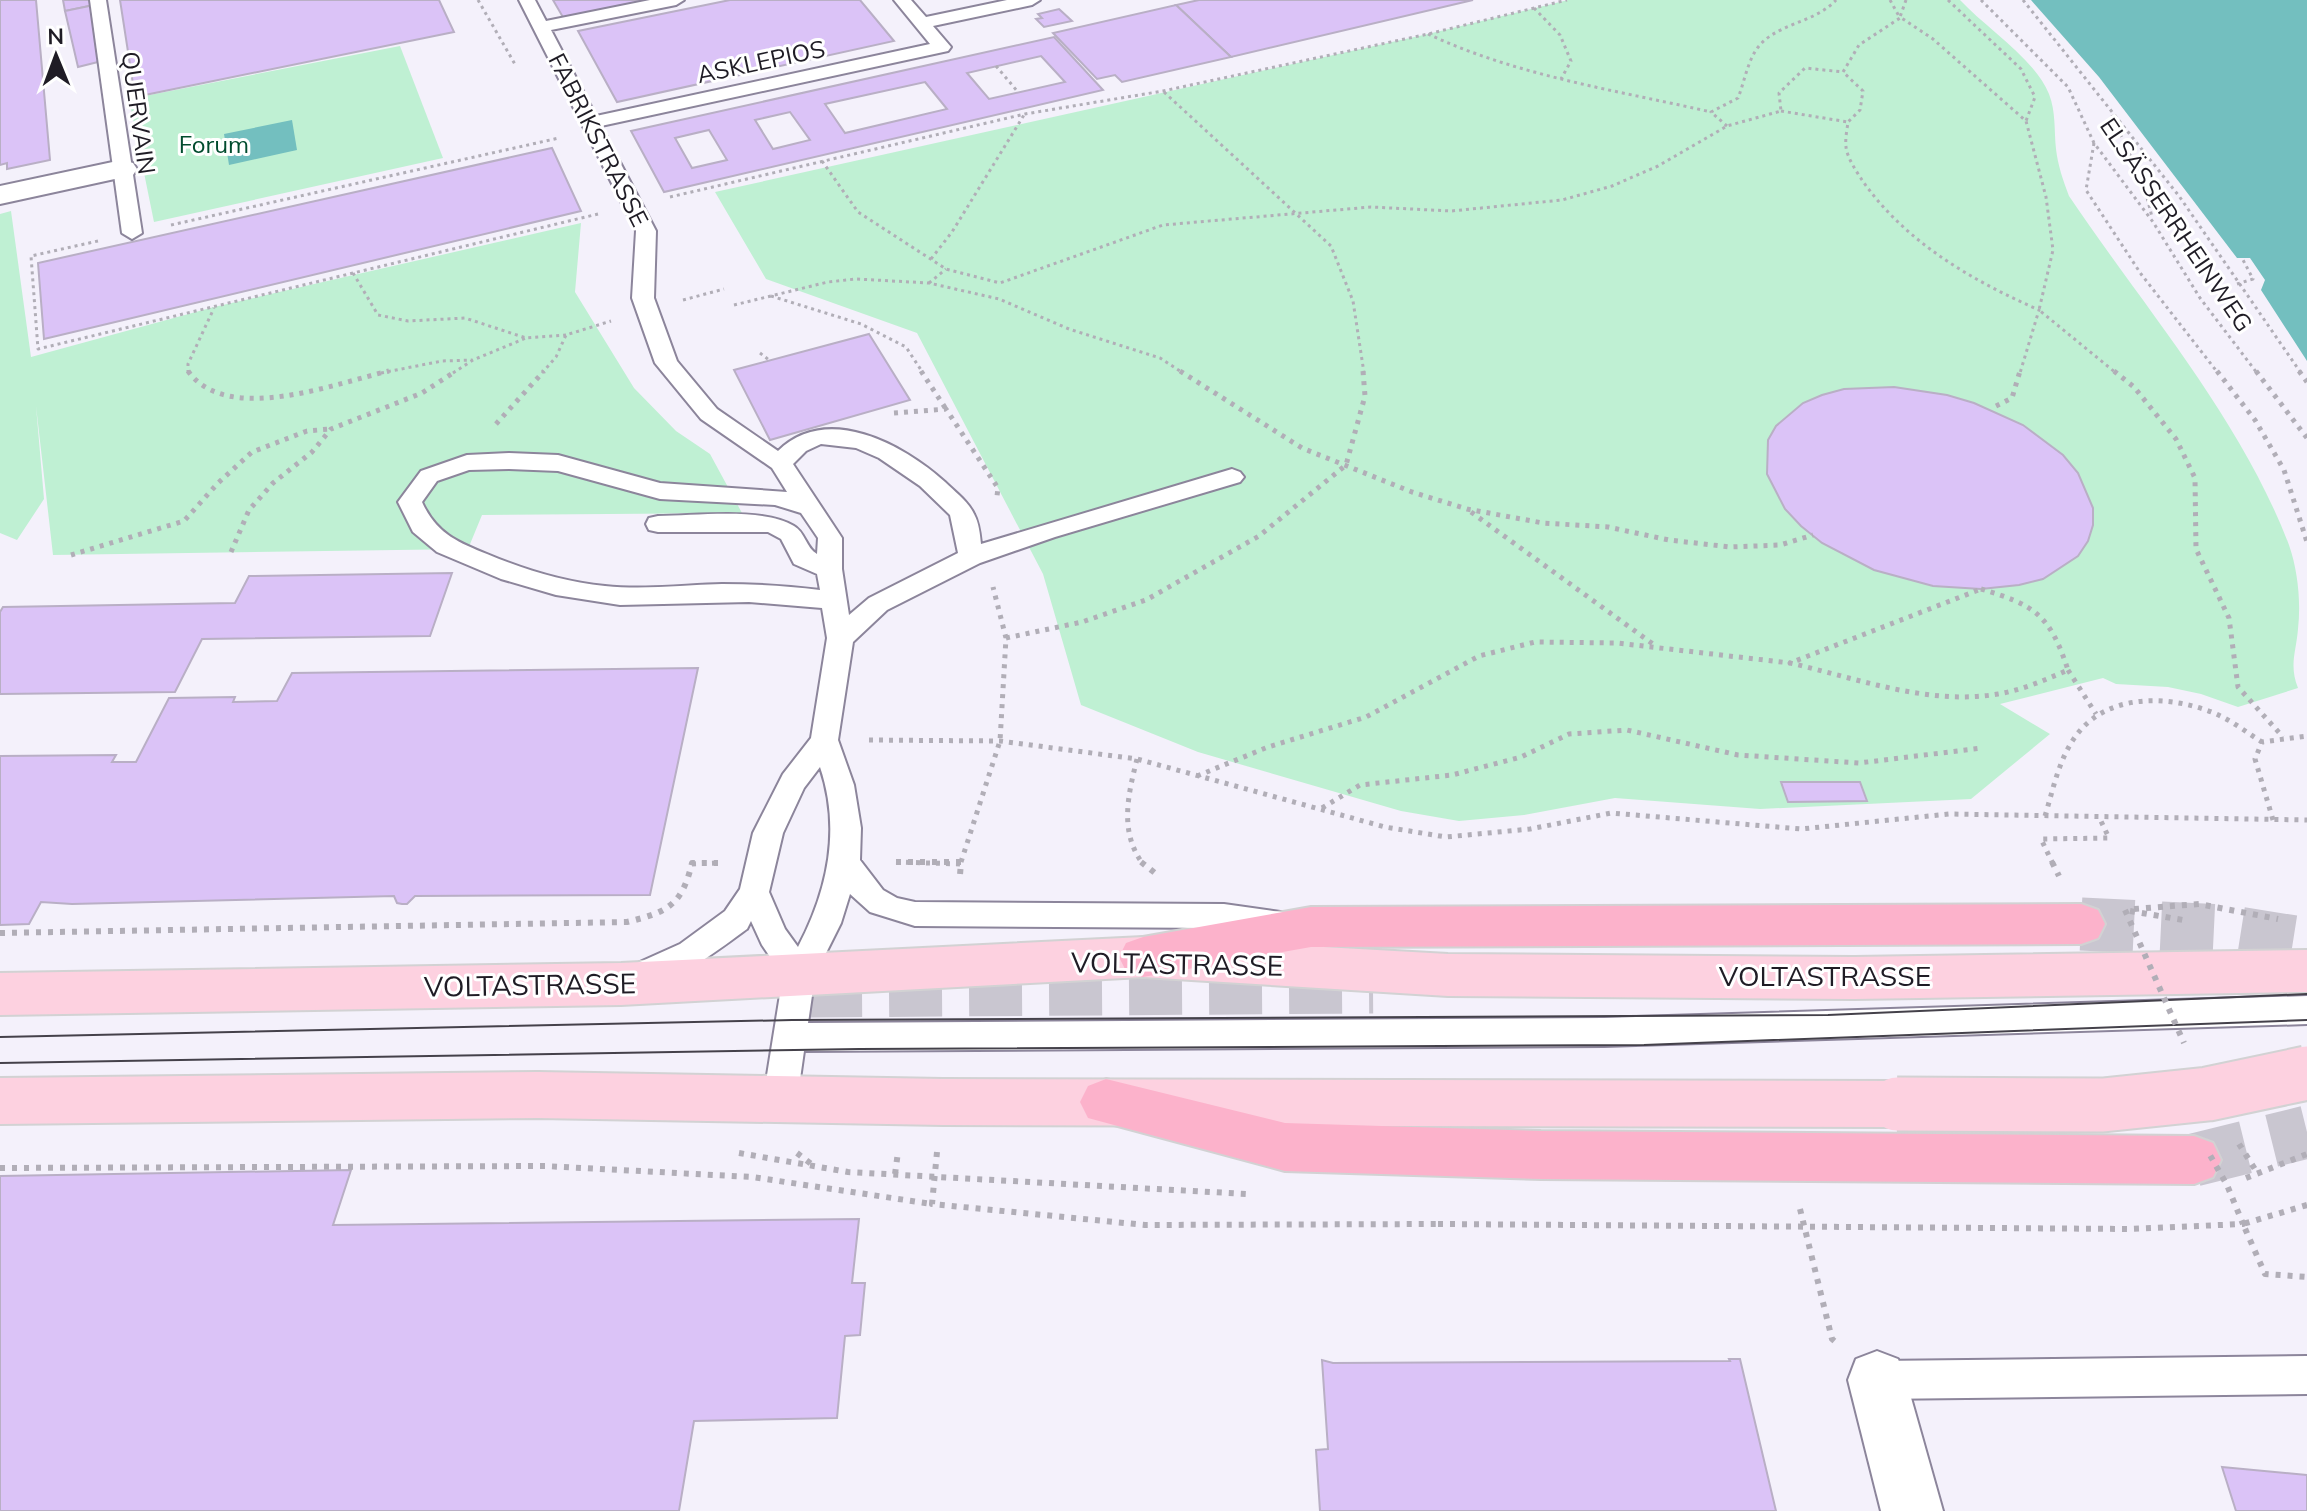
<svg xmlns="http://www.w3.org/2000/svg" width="2307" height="1511" viewBox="0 0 2307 1511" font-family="Mulish,sans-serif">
<rect width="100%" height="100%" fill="#f4f1fb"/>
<g fill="#bff0d3">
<path d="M1568,0H1960C1986,28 2035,59 2049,94C2056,112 2054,130 2056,149C2058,166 2063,180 2069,196C2145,309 2240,417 2289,545C2298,571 2301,602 2298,629C2296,653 2289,665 2298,688L2238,707L2201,694L2168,687L2116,684L2103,678L2000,704L2050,734L1971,799L1760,809L1615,798L1524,815L1459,821L1401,811L1198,752L1081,705L1043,574L917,333L766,279L715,192L1428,34Z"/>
<polygon points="400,46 443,158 154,222 129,99"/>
<polygon points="11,211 31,357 214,307 581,223 575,292 634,388 676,431 710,454 742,513 482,515 468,549 53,555 36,406 44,499 17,540 0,533 0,214"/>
</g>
<g fill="#73bfbf">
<polygon points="2031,0 2307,0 2307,361 2261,290 2265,280 2250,258 2237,258 2099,77"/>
<polygon points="292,120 297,150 229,165 224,134"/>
</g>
<g fill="#dbc3f7" stroke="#b9afc5" stroke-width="2" fill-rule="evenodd">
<polygon points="0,0 36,0 50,160 7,169 7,163 0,165"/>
<polygon points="63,0 98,0 99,4 65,11"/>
<polygon points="120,0 439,0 454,32 135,97"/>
<polygon points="553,0 660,0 564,19"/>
<polygon points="730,0 860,0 894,41 617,102 578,31"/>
<polygon points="1199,0 1473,0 1231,57 1176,5"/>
<polygon points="99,4 106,60 78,67 65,11"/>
<polygon points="1176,5 1231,57 1122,82 1115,75 1097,79 1053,33"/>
<polygon points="1059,9 1072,21 1044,27 1036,19 1042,18 1038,14"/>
<path d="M1054,37L1103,90L664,192L631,131ZM1041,56L1065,82L989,99L967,73ZM925,82L947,109L845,133L825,104ZM790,112L810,140L773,149L755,120ZM709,130L727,160L692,168L675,138Z"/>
<polygon points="552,148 581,211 44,339 38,263"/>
<polygon points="869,334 910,400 770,440 734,370"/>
<polygon points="1894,387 1947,395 1974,403 2023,425 2063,455 2078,473 2093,508 2093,525 2088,541 2078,556 2043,579 2019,585 1981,589 1933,586 1874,570 1822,543 1801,526 1785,509 1767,474 1768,440 1776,426 1803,403 1822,395 1844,389"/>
<polygon points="452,573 430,636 202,639 175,692 0,694 0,612 3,607 235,603 249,576"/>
<polygon points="698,668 650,895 415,896 407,904 402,904 397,903 394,896 72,904 41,902 29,924 0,925 0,756 116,755 112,762 136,762 169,698 235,697 233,702 277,701 292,673"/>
<polygon points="1781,782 1860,782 1867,801 1788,802"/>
<polygon points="351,1170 333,1225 859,1219 852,1283 865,1283 860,1335 845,1336 837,1418 694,1421 679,1511 0,1511 0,1176"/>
<polygon points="1729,1359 1740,1359 1776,1511 1320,1511 1316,1450 1328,1449 1322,1360 1333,1363 1730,1361"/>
<polygon points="2222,1467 2307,1475 2307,1511 2236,1511"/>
</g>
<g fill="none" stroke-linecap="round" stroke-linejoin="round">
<g stroke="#c9c6d0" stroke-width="53" stroke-dasharray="53 27" stroke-linecap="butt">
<polyline points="2081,924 2225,931 2307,944"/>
<polyline points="809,991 1373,987"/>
<polyline points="2194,1160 2307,1132"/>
</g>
<g stroke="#8c859b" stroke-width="4">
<g id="lane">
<polygon points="90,0 106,0 142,233 132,239 122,233"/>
<path d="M519,0H535L546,21L650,0H684L676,5L551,30L596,116L930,44L894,0H911L926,17L1007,0H1040L1032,5L933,26L951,47L948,51L601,126L656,231L654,298L677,361L717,409L778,451C827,403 903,444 945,482C955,492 968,501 974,514C979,523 980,534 981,544L1232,469L1240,472L1244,477L1240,482L1055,537L980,563L887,610L853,642L838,740L854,785L861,828L860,860L883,890L897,898L915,902L1224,904L1294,914L1298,923L1294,932L1283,935L1224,928L915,926L870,912L850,894L841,923L815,975L808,1023L1604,1018L2307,996V1024L1604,1046L804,1051L797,1100L792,1110L780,1115L768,1110L763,1100L783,976L762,945L751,921L747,929C722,947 662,995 631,984L626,975L631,966L680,944L725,911L740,889L753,833L783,774L811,738L827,638L822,608L749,602L620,605L556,595L501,579L437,552L413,532L398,502L421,471L467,455L509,453L558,455L660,483L787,492L772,468L701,419L655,363L632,298L636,231ZM821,444L856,448L879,458L920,486L950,515L958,553L869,598L849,615L842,569V538L793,464L806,451ZM509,469L558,471L660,499L775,505L801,513L818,538L817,554C806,548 805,532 794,526C763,507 696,516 658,516L649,518L646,524L649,530L658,532H768L781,539L794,564L817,574L820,590C787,586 754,584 722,584C683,585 644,590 605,586C564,582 525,570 487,554C457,542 436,533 422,502L437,481L469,470ZM820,767C841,829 828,890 798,947L785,929L769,892L783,833L804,788Z"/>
<polygon points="2307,1356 2307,1394 1877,1399 1864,1393 1858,1380 1864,1367 1877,1361"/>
</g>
</g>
<g stroke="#8c859b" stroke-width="4">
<g id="street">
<polygon points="122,160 133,163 137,169 133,175 0,204 0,186"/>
<polygon points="1877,1351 1898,1359 1906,1380 1943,1511 1881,1511 1848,1380 1856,1359"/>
</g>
</g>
<g stroke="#d2d2d3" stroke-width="4">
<g id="primary">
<polygon points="1143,937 1448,954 1854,957 2307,950 2307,992 1854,999 1448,996 1143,977 621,1005 0,1015 0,973 621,963"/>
<polygon points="538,1072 943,1079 1897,1081 1915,1088 1923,1104 1915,1120 1897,1127 943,1125 538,1118 0,1124 0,1078"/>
</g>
</g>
<g stroke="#d2d2d3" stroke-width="4">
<g id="highway">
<polygon points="2081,904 2098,910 2105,924 2098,938 2081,944 1311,947 1143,977 1126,971 1119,957 1126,943 1143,937 1311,907"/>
<polygon points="1106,1079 1285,1123 1541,1131 2194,1136 2213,1143 2221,1160 2213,1177 2194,1184 1541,1179 1285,1171 1088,1118 1080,1102 1088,1086"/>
</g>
</g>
<g stroke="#b1aeb7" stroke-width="3" stroke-dasharray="3 4" stroke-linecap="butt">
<polyline points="478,0 516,66"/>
<path d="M1890,0L1900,18L1859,45L1843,72L1863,91L1860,110L1848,122C1847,130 1845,139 1846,147C1847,157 1856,171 1862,180C1905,242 1971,280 2039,310L2020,373"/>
<polyline points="1906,0 1900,17 1933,39 2026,121 2046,197 2053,250 2039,310 2116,373"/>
<polyline points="1948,0 2021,69 2035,97 2026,121"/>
<polyline points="1981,0 2068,87 2094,143 2153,222 2200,298 2257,373"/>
<polyline points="2023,0 2179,196 2301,373"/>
<polyline points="1534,8 1560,35 1571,61 1561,79"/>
<path d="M1428,34C1518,76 1615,90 1711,112"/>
<polyline points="996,66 1018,92"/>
<polyline points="1164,92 1331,246 1353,301 1364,373"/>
<polyline points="1781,111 1848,122"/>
<polyline points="2112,115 2128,152 2140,170 2152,217"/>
<path d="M1727,126L1711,112L1738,98C1744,83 1747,64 1756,50C1774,23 1814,24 1836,0"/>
<polyline points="2094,143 2086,190 2141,274 2218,373"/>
<polyline points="822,161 858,212 946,269 1000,283 1163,225 1371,207 1451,211 1562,200 1612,186 1658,166 1727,126 1781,111 1779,93 1805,68 1843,72"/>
<polyline points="670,197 1025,114 1163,91 1428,34 1567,0"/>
<polyline points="171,225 559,138"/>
<polyline points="98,241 31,256 38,349 598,214"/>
<polyline points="931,259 952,232 1024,115"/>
<polyline points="353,273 378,315 408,321 465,318 526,338 566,335"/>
<polyline points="929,283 946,269"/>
<polyline points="2237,284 2253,279 2242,258"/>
<polyline points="771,296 861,324 906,347 923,373"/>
<polyline points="683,300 724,289"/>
<polyline points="734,305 828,282 856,279 929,283 999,299 1069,329 1160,358 1183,373"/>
<polyline points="760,353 769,360"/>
<polyline points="188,373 188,364 214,308"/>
<polyline points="381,373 442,361 472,360"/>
<polyline points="453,373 473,360 526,338"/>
<polyline points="542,373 556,357 566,335 611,321"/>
</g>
<g stroke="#b1aeb7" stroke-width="5" stroke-dasharray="4 6" stroke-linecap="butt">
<path d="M188,371C227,426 336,383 389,371"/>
<polyline points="921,371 946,409"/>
<polyline points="1180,371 1302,448 1412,492 1467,509 1543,523 1608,527 1669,540 1730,547 1780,545 1813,535"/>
<polyline points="2114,371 2134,387 2176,439 2195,478 2196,549 2229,618 2238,687 2283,737"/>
<polyline points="2217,371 2255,420 2284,470 2307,542"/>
<polyline points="2256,371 2307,438"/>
<polyline points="2299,371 2307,382"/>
<polyline points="1996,406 2012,398 2020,371"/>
<polyline points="894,413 946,409 998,488 997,496"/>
<polyline points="496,424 544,371"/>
<polyline points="1471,512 1657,647"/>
<polyline points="231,552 249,510 273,483 312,452 331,429 422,393 456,371"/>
<polyline points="71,555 184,521 218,483 252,452 307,431 330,429"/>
<path d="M1981,589C2035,605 2050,615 2068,670C2045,680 2022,690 1998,694C1929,706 1856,678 1790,663Z"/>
<polyline points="1006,638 1082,622 1146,600 1259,536 1346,465 1365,396 1363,371"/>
<polyline points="2068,670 2096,714"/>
<polyline points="869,740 1000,741 1137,759 1385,827 1446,837 1530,829 1611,813 1801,829 1949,814 2307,820"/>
<path d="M1137,759C1128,795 1119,832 1143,864"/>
<polyline points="1197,776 1268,747 1366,717 1479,656 1535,642 1617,643 1790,663"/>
<polyline points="1322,808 1360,785 1452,775 1521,757 1569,734 1627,730 1738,755 1859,763 1982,748"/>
<path d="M2045,816C2053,790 2058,763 2073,740C2103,693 2167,694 2214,713C2231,720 2246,732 2262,742"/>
<polyline points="2273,820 2255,759 2262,742 2307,736"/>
<polyline points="896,862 961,864"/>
<polyline points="961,862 1000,741 1006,638 993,587"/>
<polyline points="692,864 718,863"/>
<polyline points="2053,864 2041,839 2109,838 2099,817"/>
</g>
<g stroke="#b1aeb7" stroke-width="6" stroke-dasharray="5 7" stroke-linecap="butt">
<polyline points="896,862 961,862 960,875"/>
<polyline points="1141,862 1155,873"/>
<polyline points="2052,862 2059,876"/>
<polyline points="2134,909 2199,904 2278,919"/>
<polyline points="2130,911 2183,920"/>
<path d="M0,933L627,922C668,912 682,905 692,863H718"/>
<polyline points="937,1152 932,1204 1145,1225 1438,1224"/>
<polyline points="739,1153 848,1172 1247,1194"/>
<polyline points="797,1153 814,1166"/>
<polyline points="0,1168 545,1166 752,1177 932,1204"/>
<polyline points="895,1174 898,1152"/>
<polyline points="2246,1178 2307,1154"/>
<polyline points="2307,1205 2243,1224 2265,1274 2307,1277"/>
<polyline points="1800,1209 1832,1339 1838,1344"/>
</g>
<use href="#lane" fill="#fff" fill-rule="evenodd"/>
<use href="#street" fill="#fff" fill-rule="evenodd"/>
<use href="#primary" fill="#fdd1e0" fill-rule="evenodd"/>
<use href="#highway" fill="#fcb2cb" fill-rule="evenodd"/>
<g stroke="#44414a" stroke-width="2">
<polyline points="0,1037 792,1020 1828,1015 2307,994"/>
<polyline points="0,1063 859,1049 1644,1045 2307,1020"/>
</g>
<g stroke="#d2d2d3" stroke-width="57" stroke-linecap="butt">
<polyline id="primary-bridge" points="1897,1104 2103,1105 2208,1094 2307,1073"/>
</g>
<g stroke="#b1aeb7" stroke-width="6" stroke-dasharray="5 7" stroke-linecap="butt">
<polyline points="2125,910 2184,1043"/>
<polyline points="2239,1144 2258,1174"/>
<polyline points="1438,1224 2129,1229 2243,1224 2227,1185 2207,1150"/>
</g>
<use href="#primary-bridge" stroke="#fdd1e0" stroke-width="53"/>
</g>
<g text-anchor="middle" stroke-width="6" stroke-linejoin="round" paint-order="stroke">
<g font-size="24" fill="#1f1c25" stroke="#fff">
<text transform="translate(761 62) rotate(-12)" y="8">ASKLEPIOS</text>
<text transform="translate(138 113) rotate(82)" y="8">QUERVAIN</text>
<text transform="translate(598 140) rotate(63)" y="8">FABRIKSTRASSE</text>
<text transform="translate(2176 225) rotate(56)" y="8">ELSÄSSERRHEINWEG</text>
</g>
<g font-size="24" fill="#014c2e" stroke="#fff">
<text x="214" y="153">Forum</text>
</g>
<g font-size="28" fill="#1f1c25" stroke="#fff">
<text transform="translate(1177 964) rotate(1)" y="10">VOLTASTRASSE</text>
<text x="1825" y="986">VOLTASTRASSE</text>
<text transform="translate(530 985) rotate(-1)" y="10">VOLTASTRASSE</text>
</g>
</g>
<g transform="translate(56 56) rotate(359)" stroke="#ffffff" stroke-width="6" paint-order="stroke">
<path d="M0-6L14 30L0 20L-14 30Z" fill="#1f1c25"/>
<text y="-12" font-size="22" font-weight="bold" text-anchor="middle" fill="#1f1c25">N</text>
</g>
</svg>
